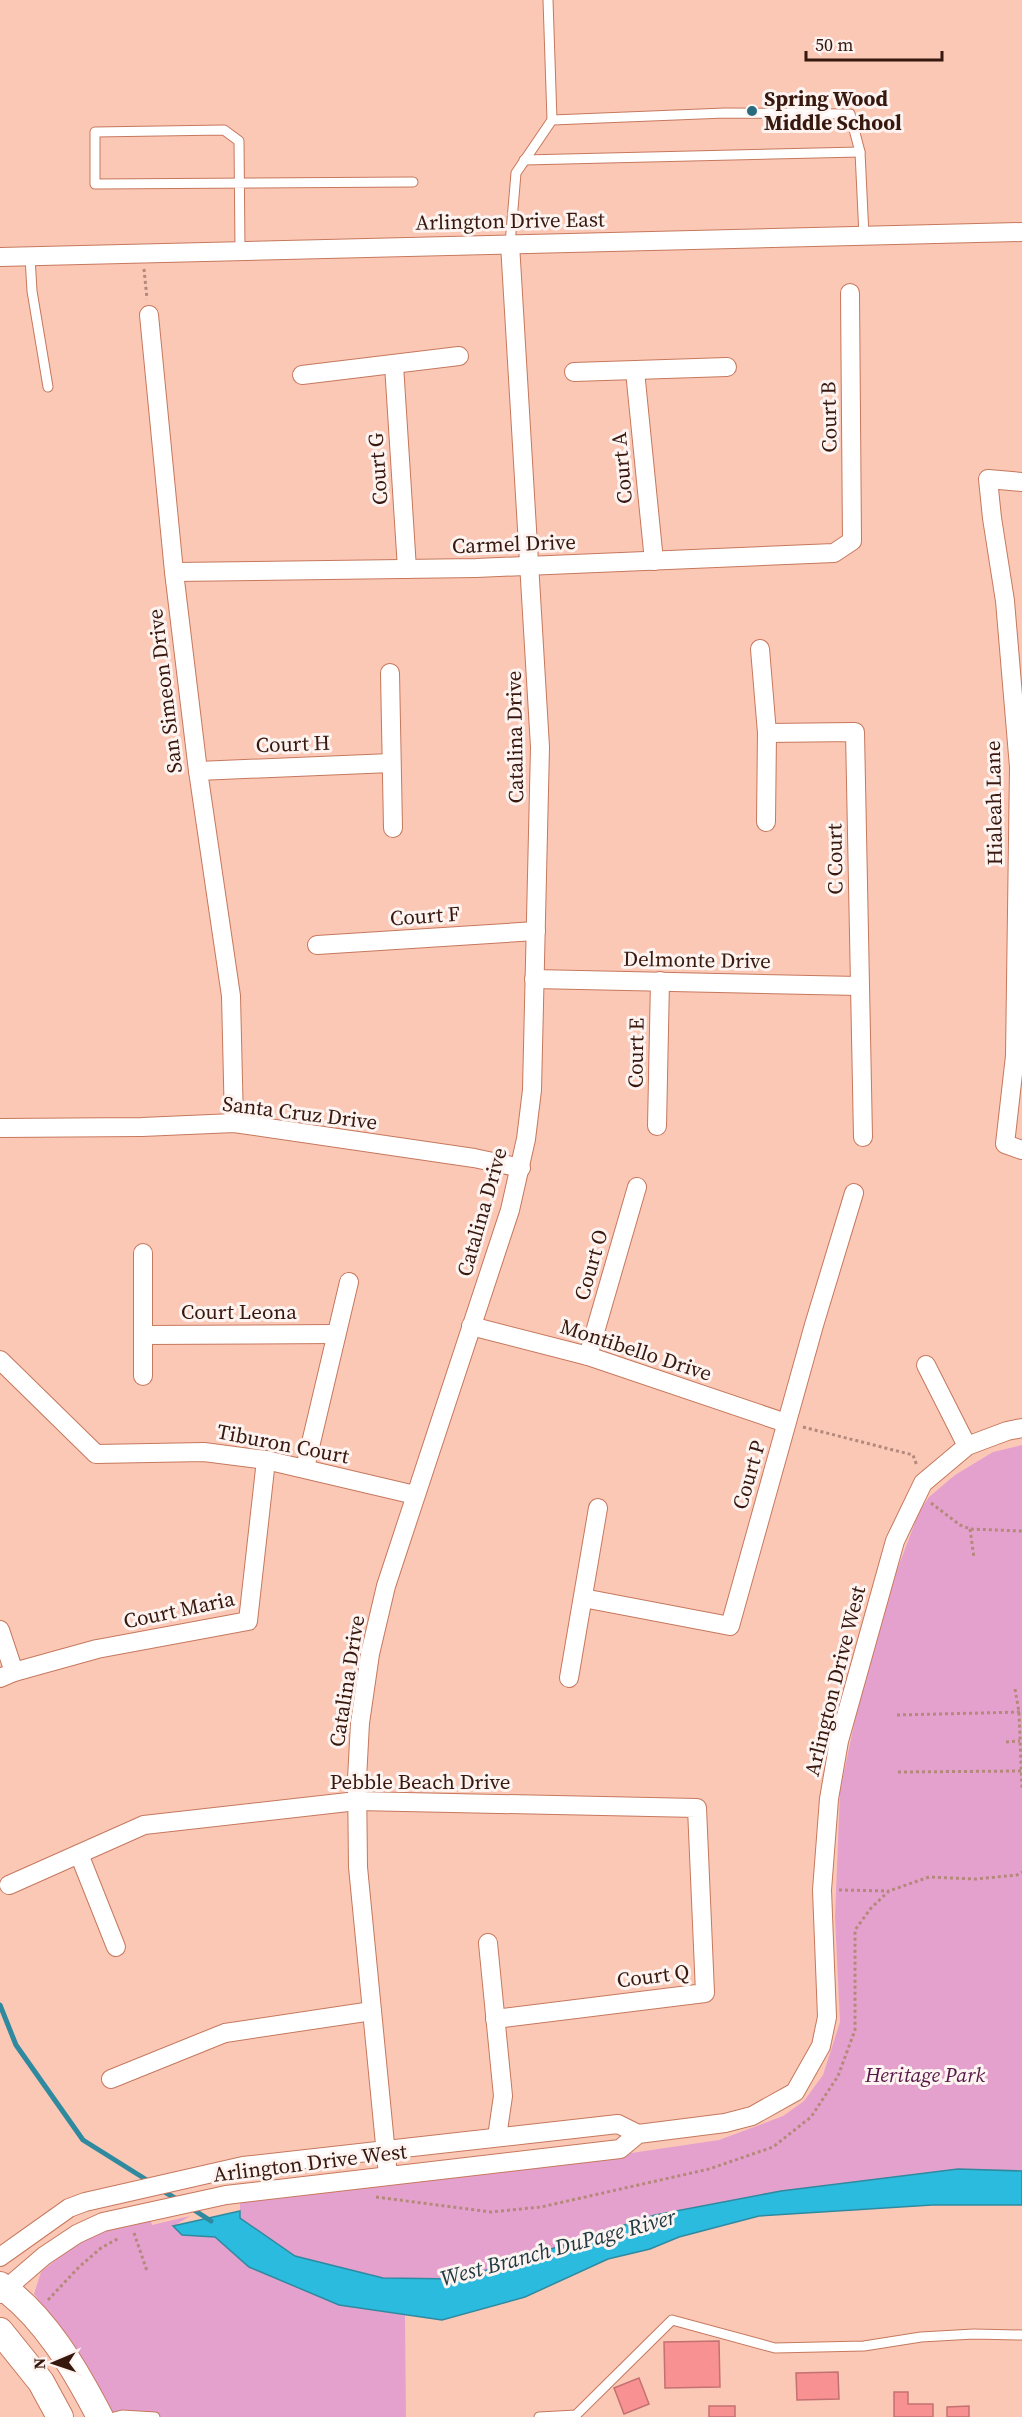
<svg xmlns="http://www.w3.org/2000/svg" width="1022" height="2417" viewBox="0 0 1022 2417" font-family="'Source Serif 4',serif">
<rect width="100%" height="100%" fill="#fbc8b6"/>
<g fill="#e5a1ce">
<polygon points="1022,1445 1022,2171 958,2169 781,2191 655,2215 459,2279 383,2278 295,2256 240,2218 240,2197 497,2173 719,2140 783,2116 804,2101 823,2075 840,2022 835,1917 840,1791 860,1696 897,1570 919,1512 929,1497 955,1475 993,1452"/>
<polygon points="190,2216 174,2226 182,2234 215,2237 249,2267 339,2305 405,2315 406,2417 109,2417 77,2350 34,2294 41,2272 68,2250 101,2232 150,2218 152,2225"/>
</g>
<polygon fill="#2bbbdf" stroke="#2f8aa0" stroke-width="1.5" points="958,2169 1022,2171 1022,2205 932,2205 759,2216 679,2237 650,2249 608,2259 525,2297 442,2320 339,2305 249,2267 215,2237 182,2235 173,2226 240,2211 240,2218 295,2256 383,2278 459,2279 655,2215 781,2191"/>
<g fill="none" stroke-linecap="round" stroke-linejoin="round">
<g stroke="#2f8aa0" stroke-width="5">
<polyline points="0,2005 16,2045 83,2140 150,2182"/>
<polyline points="160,2189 178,2200"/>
<polyline points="191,2208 211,2221"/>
</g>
</g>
<g fill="#f89192" stroke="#c47172" stroke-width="1.5">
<polygon points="719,2341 720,2387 665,2388 664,2342"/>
<polygon points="838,2372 839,2399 797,2400 796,2373"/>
<polygon points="639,2378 649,2404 624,2414 614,2388"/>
<polygon points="894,2392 908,2392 908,2404 933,2404 933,2417 894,2417"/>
<rect x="709" y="2406" width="26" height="11"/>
<polygon points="969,2406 969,2417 947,2417 947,2407"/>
</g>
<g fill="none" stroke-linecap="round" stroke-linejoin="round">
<g stroke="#c6785d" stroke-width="11">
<g id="lane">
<polyline points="552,120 725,113 850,114 860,152 864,236"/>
<polyline points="524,160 860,152"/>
<polyline points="510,244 516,173 552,120 548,0"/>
<polyline points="240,250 239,141 224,130 95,132 95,184 413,182"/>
<polyline points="30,257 32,291 48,387"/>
<polyline points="114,2417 122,2415 155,2417"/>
<polyline points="539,2417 576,2415 672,2320 775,2348 864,2346 921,2337 974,2334 1022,2335"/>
</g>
</g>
<g stroke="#c6785d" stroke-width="20">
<g id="street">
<polyline points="0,257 1022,232"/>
<polyline points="149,315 174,572 198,771 231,996 234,1123"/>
<polyline points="394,365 407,569"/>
<polyline points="635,371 654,561"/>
<polyline points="574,372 727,367"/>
<polyline points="302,375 459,356"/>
<polyline points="1022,482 988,479 992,518 1005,601 1019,767 1015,1056 1005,1144 1022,1150"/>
<polyline points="174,572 476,568 834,553 852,541 850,293"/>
<polyline points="760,649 767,733 766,822"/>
<polyline points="390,673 393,828"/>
<polyline points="767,733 855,732 863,1137"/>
<polyline points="198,771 391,763"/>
<polyline points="317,945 536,931"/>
<polyline points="534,979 859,986"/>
<polyline points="657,1126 660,981"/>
<polyline points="0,1128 142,1127 234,1123 474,1158 521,1168"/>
<polyline points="143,1253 143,1376"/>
<polyline points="471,1326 588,1356 786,1423"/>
<polyline points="143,1335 336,1334"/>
<polyline points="588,1356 637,1187"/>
<polyline points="0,1360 96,1454 204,1452 266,1460 415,1495"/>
<polyline points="926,1365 967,1446"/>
<polyline points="305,1468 349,1282"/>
<polyline points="583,1598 730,1626 814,1325 854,1193"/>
<polyline points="0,1630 14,1672"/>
<polyline points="0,1678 14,1672 97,1649 248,1621 266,1460"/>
<polyline points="569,1678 598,1508"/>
<polyline points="79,1854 116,1947"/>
<polyline points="9,1885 144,1825 357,1801 697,1808 705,1993 495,2019"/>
<polyline points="488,1943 503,2096 497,2137"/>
<polyline points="111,2079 225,2033 372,2011"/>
<polyline points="388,2175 358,1867 357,1779 360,1723 370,1654 386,1586 510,1210 526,1139 532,1090 540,747 510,244"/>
<polyline points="0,2257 69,2208 85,2202 243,2166 618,2124 638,2134"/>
<polyline points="0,2294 44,2256 77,2234 103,2222 226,2195 620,2149 638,2134 725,2123 752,2116 795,2092 821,2046 827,2017 822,1890 829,1799 839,1741 895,1541 923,1483 967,1446 1007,1431 1022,1428"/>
</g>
</g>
<g stroke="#c6785d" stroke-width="28">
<g id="secondary">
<path d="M0,2285C45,2317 75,2369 100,2417"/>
<polyline points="0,2331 41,2382 60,2417"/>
</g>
</g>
<g stroke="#b4897a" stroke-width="3" stroke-dasharray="3 3" stroke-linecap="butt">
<polyline points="144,269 147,299"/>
<polyline points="803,1427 913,1455 917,1466"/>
<polyline points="931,1503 960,1525 970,1529 1022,1531"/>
<polyline points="970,1529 974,1558"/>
<polyline points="1015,1689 1019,1712 1022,1790"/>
<polyline points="897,1715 1022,1712"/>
<polyline points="1006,1742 1020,1741"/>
<polyline points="898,1772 1021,1771"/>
<polyline points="839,1890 889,1891"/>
<polyline points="376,2197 491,2212 541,2207 709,2169 773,2147 811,2117 838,2076 855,2030 855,1930 871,1908 889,1891 929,1877 976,1879 1017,1875 1022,1872"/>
<polyline points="134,2233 147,2271"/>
<polyline points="48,2300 79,2267 101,2248 119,2238"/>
</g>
<use href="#lane" stroke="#fff" stroke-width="9"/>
<use href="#street" stroke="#fff" stroke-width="18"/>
<use href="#secondary" stroke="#fff" stroke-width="26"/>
</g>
<circle fill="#296b7e" stroke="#fdf4f1" stroke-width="2" cx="752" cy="111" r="6"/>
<g text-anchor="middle" stroke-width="6" stroke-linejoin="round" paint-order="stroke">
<g font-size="21" font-weight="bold" fill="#37180e" stroke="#fdf4f1" text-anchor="start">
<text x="764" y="106">Spring Wood<tspan x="764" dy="24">Middle School</tspan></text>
</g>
<g font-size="21" fill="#37180e" stroke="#fdf4f1">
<text transform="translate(510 221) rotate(-1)" y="7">Arlington Drive East</text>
<text transform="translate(829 417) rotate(-91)" y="7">Court B</text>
<text transform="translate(622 468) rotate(-95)" y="7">Court A</text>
<text transform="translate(378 469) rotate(-94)" y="7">Court G</text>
<text transform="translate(514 544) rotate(-2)" y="7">Carmel Drive</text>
<text transform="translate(165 691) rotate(-97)" y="7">San Simeon Drive</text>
<text transform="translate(515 737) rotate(-91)" y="7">Catalina Drive</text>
<text transform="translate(293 744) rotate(-2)" y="7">Court H</text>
<text transform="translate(994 803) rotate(-91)" y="7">Hialeah Lane</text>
<text transform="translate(835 859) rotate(-91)" y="7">C Court</text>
<text transform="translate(425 916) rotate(-4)" y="7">Court F</text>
<text transform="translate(697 960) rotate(1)" y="7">Delmonte Drive</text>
<text transform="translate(636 1053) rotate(-89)" y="7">Court E</text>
<text transform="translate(300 1113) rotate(7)" y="7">Santa Cruz Drive</text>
<text transform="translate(482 1212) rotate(-74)" y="7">Catalina Drive</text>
<text transform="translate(591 1265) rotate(-74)" y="7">Court O</text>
<text x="239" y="1319">Court Leona</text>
<text transform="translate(636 1350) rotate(18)" y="7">Montibello Drive</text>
<text transform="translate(283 1444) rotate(11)" y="7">Tiburon Court</text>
<text transform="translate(749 1475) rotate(-74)" y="7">Court P</text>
<text transform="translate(179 1610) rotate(-12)" y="7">Court Maria</text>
<text transform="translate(347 1681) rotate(-81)" y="7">Catalina Drive</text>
<text transform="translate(835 1681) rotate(-76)" y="7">Arlington Drive West</text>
<text x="420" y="1789">Pebble Beach Drive</text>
<text transform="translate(653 1976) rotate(-7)" y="7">Court Q</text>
<text transform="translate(310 2163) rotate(-7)" y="7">Arlington Drive West</text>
</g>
<g font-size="21" font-style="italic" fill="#571646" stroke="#fdf4f1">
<text x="925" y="2082">Heritage Park</text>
</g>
<g font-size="22" font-style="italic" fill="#1d3942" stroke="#fdf4f1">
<text transform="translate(558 2247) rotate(-15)" y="8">West Branch DuPage River</text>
</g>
</g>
<g transform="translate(54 2363) rotate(268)" stroke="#fdf4f1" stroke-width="4.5" paint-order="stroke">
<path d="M0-4.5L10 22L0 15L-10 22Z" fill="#37180e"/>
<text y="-9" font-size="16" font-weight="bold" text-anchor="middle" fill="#37180e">N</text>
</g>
<path d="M806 51v9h136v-9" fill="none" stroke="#37180e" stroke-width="3"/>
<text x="815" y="51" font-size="18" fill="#37180e" stroke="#fdf4f1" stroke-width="4.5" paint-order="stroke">50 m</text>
</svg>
